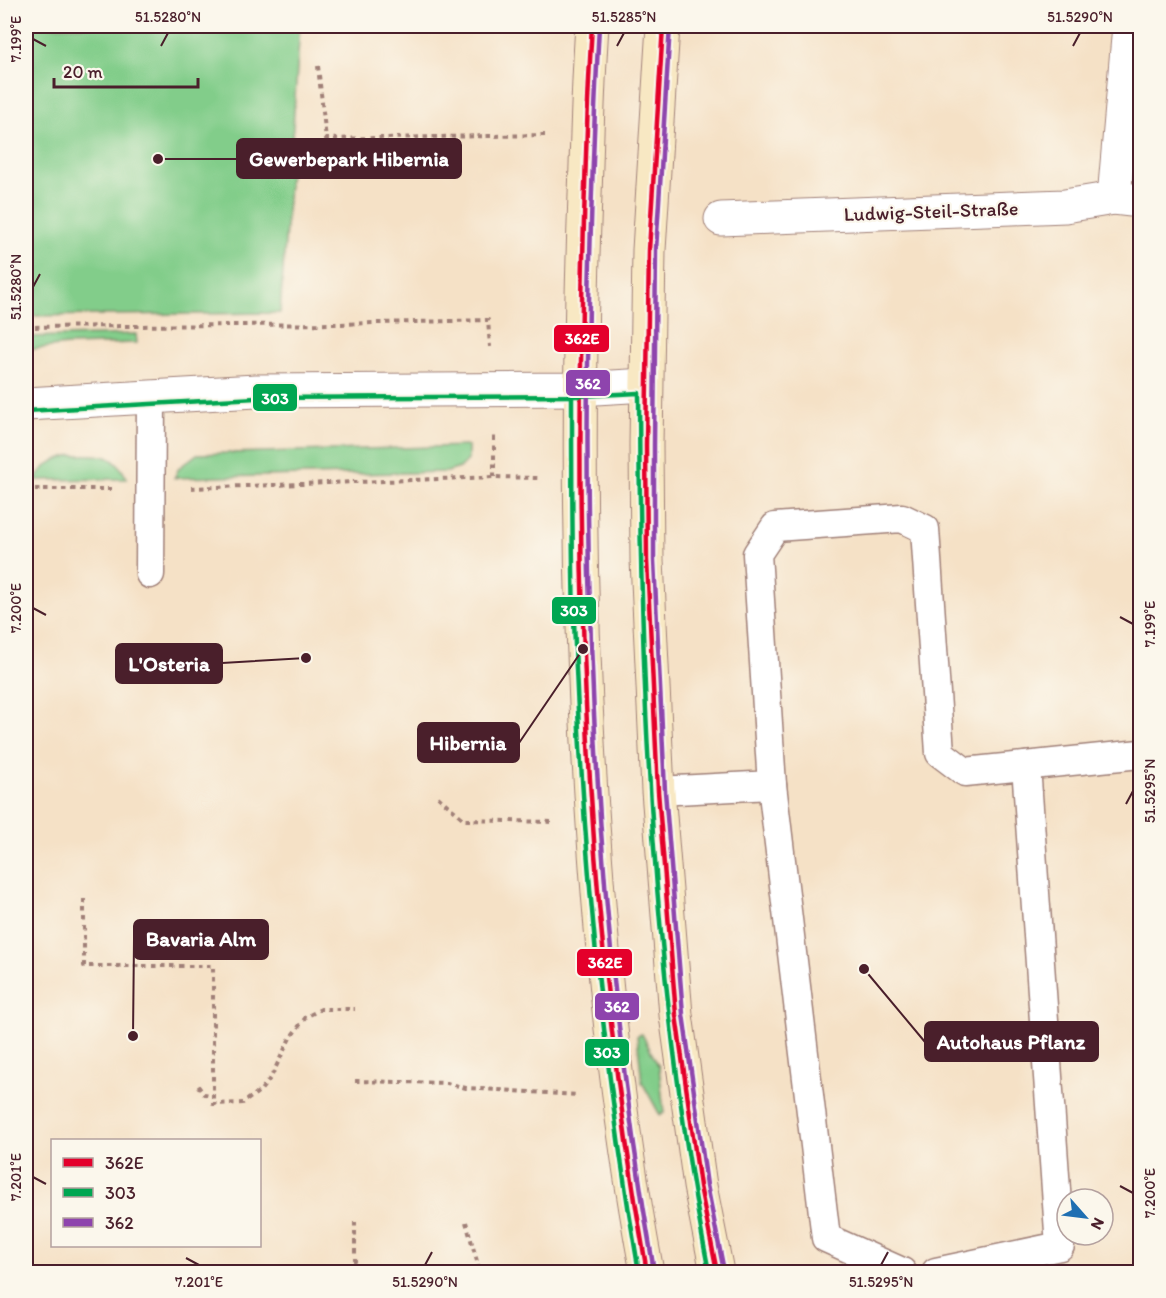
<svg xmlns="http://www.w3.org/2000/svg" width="1166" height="1298" viewBox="0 0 1166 1298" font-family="Itim,sans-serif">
<rect width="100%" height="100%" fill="#fbf7ec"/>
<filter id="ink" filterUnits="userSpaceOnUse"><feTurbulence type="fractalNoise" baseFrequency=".0167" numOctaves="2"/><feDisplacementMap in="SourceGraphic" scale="12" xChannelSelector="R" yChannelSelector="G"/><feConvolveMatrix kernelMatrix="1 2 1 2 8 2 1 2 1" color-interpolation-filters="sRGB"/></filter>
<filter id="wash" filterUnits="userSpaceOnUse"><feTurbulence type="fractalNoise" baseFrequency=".008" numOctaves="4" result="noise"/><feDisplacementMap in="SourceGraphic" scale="24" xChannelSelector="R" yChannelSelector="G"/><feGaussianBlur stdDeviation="1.35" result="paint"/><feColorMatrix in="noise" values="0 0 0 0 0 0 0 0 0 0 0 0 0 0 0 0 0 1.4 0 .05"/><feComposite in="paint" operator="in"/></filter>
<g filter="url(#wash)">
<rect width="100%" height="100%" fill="#f5e1c6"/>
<g fill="#82cd8a" stroke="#66765a" stroke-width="1.5">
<polygon points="26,26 300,26 280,313 26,316"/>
<polygon points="136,334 137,343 68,345 26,350 26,337"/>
<polygon points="468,446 468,460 460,468 447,472 174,478 179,468 197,454"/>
<path d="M72,455C99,455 114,451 127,479L34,480C44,465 54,459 72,455Z"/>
<polygon points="642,1034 659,1067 664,1113 660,1115 642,1082 637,1036"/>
</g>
</g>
<g filter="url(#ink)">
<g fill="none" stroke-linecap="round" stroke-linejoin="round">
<g stroke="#a08078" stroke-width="31">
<g id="service">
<polyline points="150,574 151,398"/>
<polyline points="772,785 826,1238 902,1272"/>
<polyline points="658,791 772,785 757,554 775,527 902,518 925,529 940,753 965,772 1140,754"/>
<polyline points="936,1272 1060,1246 1026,766"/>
</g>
</g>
<g stroke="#a08078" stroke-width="35">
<g id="minor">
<polyline points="1114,198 1129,26"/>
<polyline points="721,219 1065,206 1114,198 1140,201"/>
</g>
</g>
<g stroke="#a08078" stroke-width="35">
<polyline id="tertiary" points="26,404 256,391 579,389 646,385"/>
</g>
<g stroke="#a08078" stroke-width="35">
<g id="secondary">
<path d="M592,26C588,82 587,139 585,195C578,384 578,572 589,761C599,933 615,1103 647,1272"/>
<polyline points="663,26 649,250 646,445 647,560 658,791 676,1015 700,1186 717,1272"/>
</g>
</g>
<g stroke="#a08078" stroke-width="4" stroke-dasharray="4.5 4.5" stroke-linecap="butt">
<polyline points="318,66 326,139 545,135"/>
<polyline points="26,327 340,324 488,320 490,347"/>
<polyline points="494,477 494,433"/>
<polyline points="191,488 494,477 538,478"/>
<polyline points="26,489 112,489"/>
<polyline points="438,797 465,820 552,822"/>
<polyline points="84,899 84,966 213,966 213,1104 243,1103 261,1090 271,1077 290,1038 306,1017 321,1009 355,1009"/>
<polyline points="355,1081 447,1083 466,1088 578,1095"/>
<polyline points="198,1086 204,1094 213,1095"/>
<polyline points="355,1222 355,1272"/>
<polyline points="466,1222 480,1272"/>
</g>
<use href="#service" stroke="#fff" stroke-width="28"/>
<use href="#minor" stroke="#fff" stroke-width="33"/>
<use href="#tertiary" stroke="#fff" stroke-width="33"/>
<use href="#secondary" stroke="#f8e8c3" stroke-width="33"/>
<g stroke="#fbf7ec" stroke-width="9">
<g id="bus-1">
<path d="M592,26C586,118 584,210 582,302C575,626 590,952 647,1272"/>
<polyline points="663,26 649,250 646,445 647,560 658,791 676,1015 700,1186 717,1272"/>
</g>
</g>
<g stroke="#fbf7ec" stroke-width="9">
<g id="bus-2">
<path d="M572,389C572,466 572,543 574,620C582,839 601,1057 639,1272"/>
<path d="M26,411L256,398L579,396L639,393C640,687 652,983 709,1272"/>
</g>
</g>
<g stroke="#fbf7ec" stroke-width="9">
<g id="bus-3">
<path d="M599,26C594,118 591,210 589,302C582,626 598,951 654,1271"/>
<polyline points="670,26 656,250 654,445 654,560 665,791 683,1014 707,1185 724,1271"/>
</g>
</g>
<use href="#bus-1" stroke="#e4002b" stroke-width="4.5"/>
<use href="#bus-2" stroke="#00a651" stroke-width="4.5"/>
<use href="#bus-3" stroke="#8e44ad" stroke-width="4.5"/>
</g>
</g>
<path fill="none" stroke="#4a1f2b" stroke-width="2" d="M33,39L46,46M161,46L168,33M617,46L624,33M1073,46L1080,33M33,287L40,274M33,608L46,615M1120,617L1133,624M1126,804L1133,791M33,1177L46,1184M1120,1186L1133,1193M186,1258L199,1265M425,1265L432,1252M881,1265L888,1252"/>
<g text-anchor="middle" stroke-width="4.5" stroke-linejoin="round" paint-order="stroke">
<g font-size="20" fill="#4a1f2b" stroke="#fbf7ec">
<text transform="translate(931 211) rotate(-2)" y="7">Ludwig-Steil-Straße</text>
</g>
</g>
<path fill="none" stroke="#4a1f2b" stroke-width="2" d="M158 159L237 159M306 658L222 663M583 649L519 743M133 1036L134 939M864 969L925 1042"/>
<g fill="#4a1f2b" stroke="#fbf7ec" stroke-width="2">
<circle cx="158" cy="159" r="6"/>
<circle cx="306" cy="658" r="6"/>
<circle cx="583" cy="649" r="6"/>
<circle cx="133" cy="1036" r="6"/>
<circle cx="864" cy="969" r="6"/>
</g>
<g fill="#4a1f2b" stroke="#4a1f2b" stroke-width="2">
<rect x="237" y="139" width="224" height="39" rx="6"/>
<rect x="116" y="644" width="106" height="39" rx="6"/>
<rect x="418" y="723" width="101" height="39" rx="6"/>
<rect x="134" y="920" width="134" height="39" rx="6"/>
<rect x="925" y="1022" width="173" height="39" rx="6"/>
</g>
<g font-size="21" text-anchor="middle" font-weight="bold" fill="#fff">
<text x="349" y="166">Gewerbepark Hibernia</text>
<text x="169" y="671">L'Osteria</text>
<text x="468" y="750">Hibernia</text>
<text x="201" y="946">Bavaria Alm</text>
<text x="1011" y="1049">Autohaus Pflanz</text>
</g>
<g stroke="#fbf7ec" stroke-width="2">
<rect x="553" y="324" width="57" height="29" rx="6" fill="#e4002b"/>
<rect x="565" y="369" width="46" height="28" rx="6" fill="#8e44ad"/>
<rect x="252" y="383" width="46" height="29" rx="6" fill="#00a651"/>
<rect x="551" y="596" width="46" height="29" rx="6" fill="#00a651"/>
<rect x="576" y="948" width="57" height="29" rx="6" fill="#e4002b"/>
<rect x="594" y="992" width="46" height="29" rx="6" fill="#8e44ad"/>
<rect x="584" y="1038" width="46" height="29" rx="6" fill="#00a651"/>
</g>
<g font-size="16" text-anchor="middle" font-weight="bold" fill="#fff">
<text x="582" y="344">362E</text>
<text x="588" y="389">362</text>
<text x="275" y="404">303</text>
<text x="574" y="616">303</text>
<text x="605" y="968">362E</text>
<text x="617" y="1012">362</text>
<text x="607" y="1058">303</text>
</g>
<rect width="1166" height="1298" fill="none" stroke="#fbf7ec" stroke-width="66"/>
<rect x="51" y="1139" width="210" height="108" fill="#fbf7ec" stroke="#b4a19f" stroke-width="1.5"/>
<rect x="63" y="1158" width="30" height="9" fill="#e4002b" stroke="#b4a19f" stroke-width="1.5"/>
<text x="105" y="1169" font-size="18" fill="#4a1f2b">362E</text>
<rect x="63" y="1188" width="30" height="9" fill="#00a651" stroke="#b4a19f" stroke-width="1.5"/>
<text x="105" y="1199" font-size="18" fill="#4a1f2b">303</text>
<rect x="63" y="1218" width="30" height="9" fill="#8e44ad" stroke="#b4a19f" stroke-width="1.5"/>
<text x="105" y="1229" font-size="18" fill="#4a1f2b">362</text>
<g transform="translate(1085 1217) rotate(118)"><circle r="28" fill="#fbf7ec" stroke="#b4a19f" stroke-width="1.5"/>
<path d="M0-4.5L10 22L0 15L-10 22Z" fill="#1f6fb2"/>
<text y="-9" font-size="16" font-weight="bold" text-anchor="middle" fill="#4a1f2b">N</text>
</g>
<path d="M54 78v9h144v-9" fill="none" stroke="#4a1f2b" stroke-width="3"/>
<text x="63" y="78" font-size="18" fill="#4a1f2b" stroke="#fbf7ec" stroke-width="4.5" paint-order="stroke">20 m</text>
<rect x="33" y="33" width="1100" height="1232" fill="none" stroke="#4a1f2b" stroke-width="2"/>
<g font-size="15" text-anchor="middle" fill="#4a1f2b">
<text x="168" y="22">51.5280°N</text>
<text x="624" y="22">51.5285°N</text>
<text x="1080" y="22">51.5290°N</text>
<text transform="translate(16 39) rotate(-90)" y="5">7.199°E</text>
<text transform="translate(16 287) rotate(-90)" y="5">51.5280°N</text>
<text transform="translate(16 608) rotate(-90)" y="5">7.200°E</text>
<text transform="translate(1150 624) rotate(-90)" y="5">7.199°E</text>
<text transform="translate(1150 791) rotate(-90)" y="5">51.5295°N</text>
<text transform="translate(16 1177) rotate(-90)" y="5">7.201°E</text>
<text transform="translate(1150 1193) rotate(-90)" y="5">7.200°E</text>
<text x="199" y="1287">7.201°E</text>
<text x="425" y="1287">51.5290°N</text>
<text x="881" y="1287">51.5295°N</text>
</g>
</svg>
